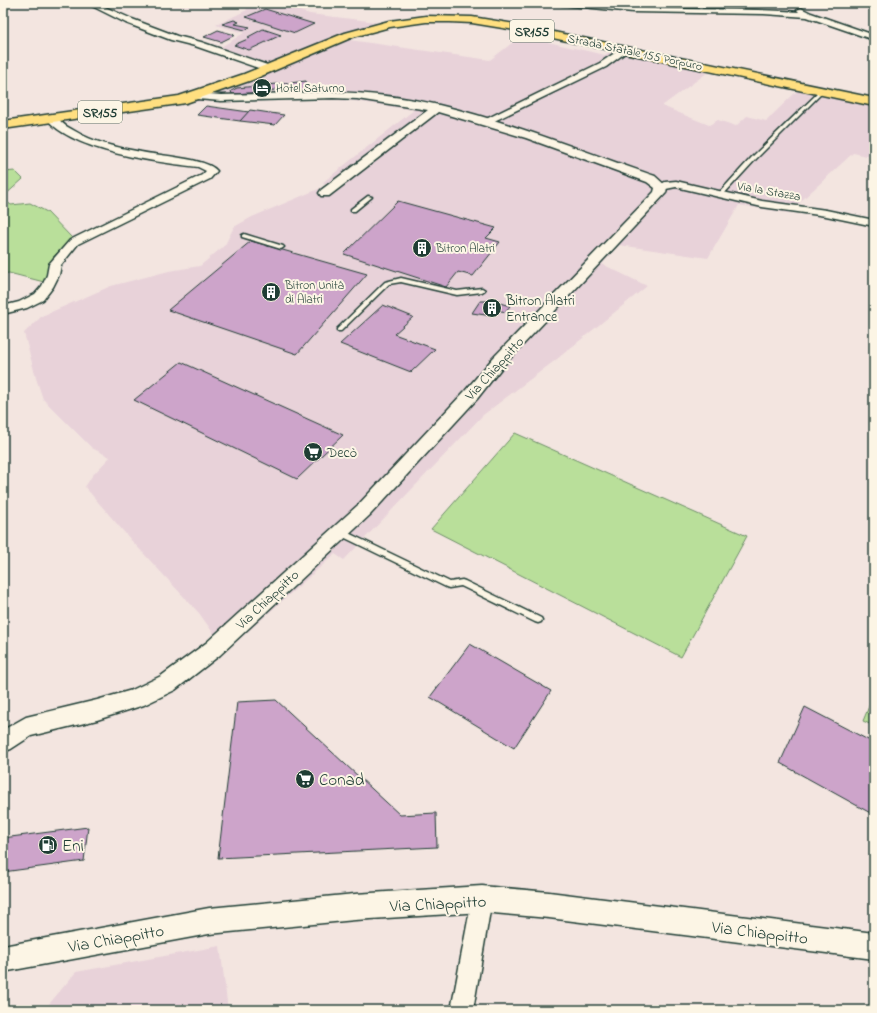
<svg xmlns="http://www.w3.org/2000/svg" width="877" height="1013" viewBox="0 0 877 1013" font-family="'Indie Flower',sans-serif">
<rect width="100%" height="100%" fill="#f3e5e0"/>
<filter id="ink" filterUnits="userSpaceOnUse"><feTurbulence type="fractalNoise" baseFrequency=".025" numOctaves="2"/><feDisplacementMap in="SourceGraphic" scale="8" xChannelSelector="R" yChannelSelector="G"/><feConvolveMatrix kernelMatrix="1 2 1 2 8 2 1 2 1" color-interpolation-filters="sRGB"/></filter>
<g filter="url(#ink)">
<g fill="#e8d2d9">
<polygon points="260,3 298,3 292,9 310,14 377,22 335,38 490,60 521,36 605,55 612,50 708,72 662,106 709,125 718,120 736,126 747,116 766,121 798,90 874,106 874,148 867,156 853,153 788,213 739,205 708,258 619,245 602,264 647,286 557,359 483,415 344,560 335,554 226,651 199,613 131,540 85,487 92,476 110,457 92,448 43,399 36,378 24,333 42,316 111,286 169,271 200,266 225,245 234,227 252,217 328,185 322,183 414,110 354,101 307,98 213,100 176,104 172,96 243,76 268,65 221,47 244,33 216,25 247,10 246,8"/>
<polygon points="220,946 228,1010 44,1010 76,972"/>
</g>
<g fill="#b9df9a" stroke="#6c8e67">
<polygon points="15,171 23,179 3,197 3,172"/>
<polygon points="3,199 11,205 30,203 47,212 72,238 53,257 44,282 9,273 3,274"/>
<polygon points="515,433 747,536 681,657 431,529"/>
<polygon points="874,694 874,726 863,721"/>
</g>
<g fill="#cda4ca" stroke="#1f3d34">
<polygon points="265,9 314,24 295,33 246,17"/>
<polygon points="234,20 239,22 235,24 250,27 245,30 222,24"/>
<polygon points="263,29 281,35 249,50 234,45 250,38 248,37"/>
<polygon points="218,30 235,35 221,42 204,37"/>
<polygon points="306,81 308,90 291,92 290,83"/>
<polygon points="287,83 288,89 263,91 263,92 236,94 232,94 231,91 237,88"/>
<polygon points="206,106 249,112 240,121 197,115"/>
<polygon points="250,110 284,115 275,125 240,121"/>
<polygon points="398,201 496,228 486,238 500,242 473,276 458,272 446,287 344,254"/>
<polygon points="251,241 367,274 297,354 168,310"/>
<polygon points="480,301 493,301 510,306 505,312 498,310 492,316 472,313"/>
<polygon points="383,305 413,317 394,334 435,349 411,372 340,344"/>
<polygon points="181,362 343,435 297,479 134,400"/>
<polygon points="470,644 551,691 514,748 430,697"/>
<polygon points="276,700 400,815 436,813 437,847 218,858 237,702"/>
<polygon points="805,707 874,743 874,815 780,763"/>
<polygon points="88,827 84,861 3,872 3,838"/>
</g>
<g fill="none" stroke-linecap="round" stroke-linejoin="round">
<g stroke="#1f3d34" stroke-width="3">
<g id="service">
<polygon points="821,90 824,91 756,159 722,196 718,196 718,194 752,157"/>
<polygon points="368,196 372,197 355,211 351,211 351,209"/>
<polygon points="244,234 283,246 284,247 281,249 242,237 242,235"/>
<polygon points="401,278 457,291 482,288 485,290 482,292 457,295 401,282 389,284 341,331 337,331 337,329 385,282"/>
<polygon points="340,529 450,582 462,580 465,581 541,618 542,620 541,622 538,623 535,622 461,586 449,588 446,587 337,534 336,532 337,530"/>
</g>
</g>
<g stroke="#1f3d34" stroke-width="3">
<g id="minor">
<polygon points="86,3 96,3 132,19 177,36 201,42 273,67 274,69 273,71 267,71 195,46 171,40 126,23"/>
<path d="M558,3C584,3 609,7 634,8C689,10 744,8 799,12L797,10L801,8L811,13L874,35V40L807,17L764,14L633,12L562,5Z"/>
<polygon points="622,48 628,48 629,50 606,67 488,124 485,125 480,122 600,63"/>
<path d="M51,115C57,117 61,122 66,126C71,129 77,132 82,135C100,144 121,148 141,152C159,156 207,158 217,171L210,179L78,244L61,265L59,275L53,287L43,300L27,308L3,314V306L19,302L35,294L42,286L47,275L49,264L70,240L202,175L206,171L198,167C157,162 73,152 46,118Z"/>
<polygon points="676,181 762,201 826,210 874,220 874,226 826,216 762,207 676,187 661,190 656,187 665,182"/>
<polygon points="482,889 489,892 492,899 473,1010 451,1010 472,899 475,892"/>
</g>
</g>
<g stroke="#1f3d34" stroke-width="3">
<g id="tertiary">
<path d="M333,92C368,93 405,97 439,105C511,122 585,152 655,176L667,187L666,193L503,366L477,399L370,515L220,655L175,690L144,705L97,720L31,736L11,749L3,752V730L26,717L97,700L132,690L161,676L206,643L358,505L465,391L493,358L654,192L655,188L647,182L526,138L438,112L329,196H321L319,193L321,190L428,110L357,99L333,98L221,101L197,99L192,96L197,93L221,95Z"/>
<polygon points="482,886 549,892 874,933 874,959 549,918 482,912 355,920 209,934 3,972 3,946 209,908 355,894"/>
</g>
</g>
<g stroke="#1f3d34" stroke-width="3">
<polygon id="primary" points="426,16 472,17 515,24 874,98 874,106 515,30 472,23 450,22 426,22 390,27 353,37 252,80 186,103 3,129 3,121 179,96 244,74 345,33 389,21"/>
</g>
<use href="#service" fill="#fcf5e5" fill-rule="evenodd"/>
<use href="#minor" fill="#fcf5e5" fill-rule="evenodd"/>
<use href="#tertiary" fill="#fcf5e5" fill-rule="evenodd"/>
<use href="#primary" fill="#ffdf80" fill-rule="evenodd"/>
</g>
</g>
<defs>
<g id="hotel-disc" transform="scale(1)"><circle r="9.5" fill="#1f3d34" stroke="#fcf5e5"/><path d="M-6-4.5h1.5V1H6V5H4.5V3h-9V5H-6ZM-4 0a1.8 1.8 0 1 1 3.6 0ZM.5 0V-2.5h3Q6-2.5 6 0Z" fill="#fff"/></g>
<g id="building-disc" transform="scale(1)"><circle r="9.5" fill="#1f3d34" stroke="#fcf5e5"/><path d="M-4-6H4V6H1V3H-1V6H-4ZM-2.5-4.3h1.7v1.8h-1.7ZM.8-4.3h1.7v1.8H.8ZM-2.5-1h1.7V.8h-1.7ZM.8-1h1.7V.8H.8Z" fill="#fff"/></g>
<g id="supermarket-disc" transform="scale(1)"><circle r="9.5" fill="#1f3d34" stroke="#fcf5e5"/><path d="M-6-5.5h2.5l.6 2H6L4.5 2H-2.5L-4.4-4H-6ZM-1.5 3.2a1.3 1.3 0 1 0 .1 0ZM3 3.2a1.3 1.3 0 1 0 .1 0Z" fill="#fff"/></g>
<g id="fuel-disc" transform="scale(1)"><circle r="9.5" fill="#1f3d34" stroke="#fcf5e5"/><path d="M-5.5-6h7V0h2V4h1.3V-2.5L3-4.5l.8-.8L6-3V5H2.5V1h-1V6h-7ZM-4.2-4.7v3.2H.2V-4.7Z" fill="#fff"/></g>
</defs>
<g fill-rule="evenodd">
<use href="#hotel-disc" x="262" y="88"/>
<use href="#building-disc" x="422" y="248"/>
<use href="#building-disc" x="271" y="292"/>
<use href="#building-disc" x="492" y="308"/>
<use href="#supermarket-disc" x="313" y="452"/>
<use href="#supermarket-disc" x="305" y="779"/>
<use href="#fuel-disc" x="48" y="845"/>
</g>
<g text-anchor="middle" stroke-width="4" stroke-linejoin="round" paint-order="stroke">
<g font-size="12" fill="#1f3d34" stroke="#fcf5e5">
<text transform="translate(635 52) rotate(12)" y="4">Strada Statale 155 Porpuro</text>
<text transform="translate(769 191) rotate(10)" y="4">Via la Stazza</text>
</g>
<g font-size="12" fill="#1f3d34" stroke="#fcf5e5" text-anchor="start">
<text x="276" y="92">Hotel Saturno</text>
<text x="436" y="252">Bitron Alatri</text>
<text x="285" y="289">Bitron Unità<tspan x="285" dy="14">di Alatri</tspan></text>
</g>
<g fill="#fcf5e5" stroke="#617469" stroke-width="1">
<rect x="510" y="20" width="44" height="22" rx="3"/>
<rect x="78" y="101" width="44" height="22" rx="3"/>
</g>
<g font-size="13" font-weight="bold" fill="#1f3d34">
<text x="532" y="36">SR155</text>
<text x="100" y="117">SR155</text>
</g>
<g font-size="14" fill="#1f3d34" stroke="#fcf5e5" text-anchor="start">
<text x="506" y="305">Bitron Alatri<tspan x="506" dy="16">Entrance</tspan></text>
<text x="327" y="457">Decò</text>
</g>
<g font-size="14" fill="#1f3d34" stroke="#fcf5e5">
<text transform="translate(494 368) rotate(-48)" y="5">Via Chiappitto</text>
<text transform="translate(267 599) rotate(-43)" y="5">Via Chiappitto</text>
</g>
<g font-size="17" fill="#1f3d34" stroke="#fcf5e5" text-anchor="start">
<text x="319" y="785">Conad</text>
<text x="62" y="851">Eni</text>
</g>
<g font-size="17" fill="#1f3d34" stroke="#fcf5e5">
<text transform="translate(438 903) rotate(-3)" y="6">Via Chiappitto</text>
<text transform="translate(760 932) rotate(7)" y="6">Via Chiappitto</text>
<text transform="translate(116 938) rotate(-10)" y="6">Via Chiappitto</text>
</g>
</g>
<rect width="877" height="1013" fill="none" stroke="#fcf5e5" stroke-width="16"/>
<rect x="8" y="8" width="861" height="997" fill="none" stroke="#1f3d34" stroke-width="1.5" filter="url(#ink)"/>
</svg>
